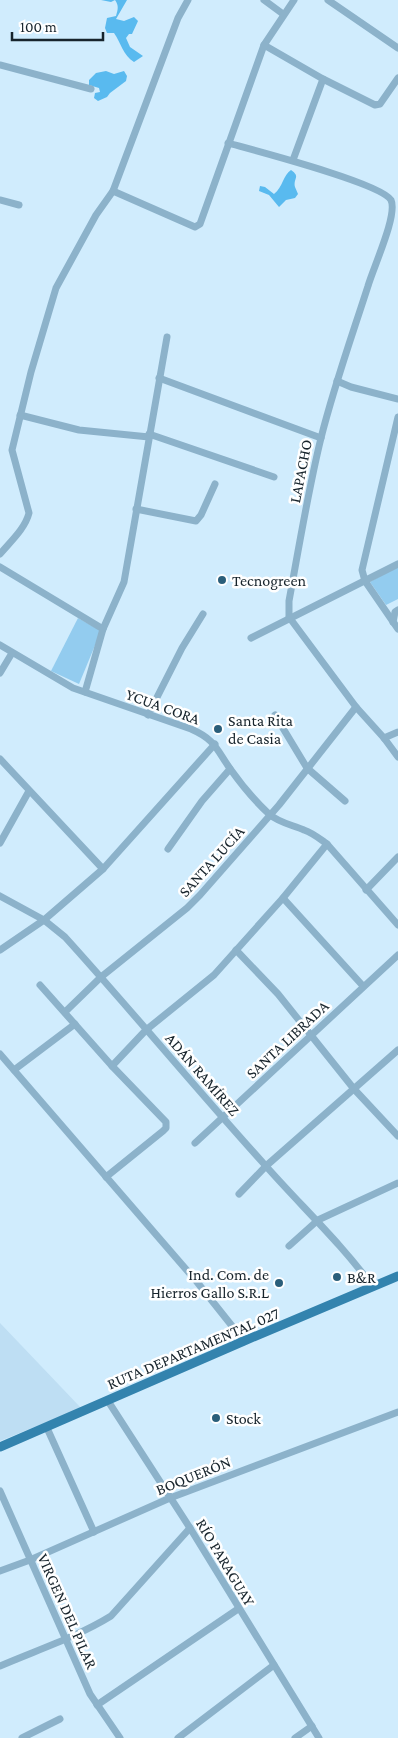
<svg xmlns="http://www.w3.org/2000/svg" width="398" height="1738" viewBox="0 0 398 1738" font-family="'Crimson Pro',serif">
<rect width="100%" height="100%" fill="#d0ecfd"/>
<polygon fill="#bedef3" points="0,1323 81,1408 0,1441"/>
<g fill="#93ccef">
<polygon points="398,566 398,599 386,605 370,582"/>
<polygon points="78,618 101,631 79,684 51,671"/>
</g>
<g fill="#59baef">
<path d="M101,0H127L116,19L124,21L134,17L138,21L132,34H129L126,38L130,47L143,56L134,62C123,55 121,43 114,33H107L105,28L107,18L116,16C118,9 119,6 115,0L111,2Z"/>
<polygon points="106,71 114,74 124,71 127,76 126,81 110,93 107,97 98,101 94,98 95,93 100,92 99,88 89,85 89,80 96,73"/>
<path d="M291,170C301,177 293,178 295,187C296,189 297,192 298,194L295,198L286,200L279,207L269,195L259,191L260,186L265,187L274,194C283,187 283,175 291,170Z"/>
</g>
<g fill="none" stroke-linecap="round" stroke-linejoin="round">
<g stroke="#8cb2ca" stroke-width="7">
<polyline points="264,0 283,14"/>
<polyline points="328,0 398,48"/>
<polyline points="264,45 323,79 375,105 380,104 398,78"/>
<polyline points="0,65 91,89"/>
<path d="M228,143C253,150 381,183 391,200C398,215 373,268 368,286C352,336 334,386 321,438C308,491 299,547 289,601V617L356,707L384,738L398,757"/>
<polyline points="293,160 323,79"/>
<polyline points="113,191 195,227 200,224 264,45 294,0"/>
<polyline points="0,200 19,205"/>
<polyline points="159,378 321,438"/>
<polyline points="337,381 351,387 398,399"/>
<polyline points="20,415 79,430 149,437"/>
<polyline points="398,417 362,570 365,581 398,629"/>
<polyline points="149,434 274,477"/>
<polyline points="136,509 196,521 201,515 215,484"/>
<path d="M0,554C10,542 25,529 29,513L12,450L31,372L56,288L96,215L113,191L178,18L188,0"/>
<polyline points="0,567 103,629"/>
<polyline points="393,622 395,612 398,610"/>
<polyline points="251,638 398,564"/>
<path d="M0,645L73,688L191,729C216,740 216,749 231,770C241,784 256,802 269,814C279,823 293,825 304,830C313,833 320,839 327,844L398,925"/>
<polyline points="0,673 12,653"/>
<polyline points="85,692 103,629 124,582 167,337"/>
<polyline points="148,715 182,648 203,614"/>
<polyline points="275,715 307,768 345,801"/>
<polyline points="384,738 398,732"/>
<polyline points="0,759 103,869"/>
<polyline points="0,843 29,791"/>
<polyline points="168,849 202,801 230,769"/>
<polyline points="366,890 398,857"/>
<path d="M0,896L44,920L65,937C133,1012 197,1090 265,1165C301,1206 341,1243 373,1287"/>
<polyline points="283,898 363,986"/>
<polyline points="0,950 44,920 103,869 215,744"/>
<polyline points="236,950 278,994 354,1089 398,1136"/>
<polyline points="40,985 112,1066 166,1122 166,1128 163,1131 106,1177"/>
<polyline points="65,1012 101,977 187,908 200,895 279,805 356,707"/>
<polyline points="0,1054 197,1282 244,1341"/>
<polyline points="112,1066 146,1030 214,975 283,898 327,844"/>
<polyline points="14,1070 75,1024"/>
<polyline points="195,1143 398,955"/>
<polyline points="239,1194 266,1166 398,1050"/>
<polyline points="289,1246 318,1220 398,1183"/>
<polyline points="108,1401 190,1528 319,1738"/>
<polyline points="47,1428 94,1532"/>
<polyline points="0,1491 90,1694 120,1738"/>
<polyline points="0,1571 30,1560 170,1498 398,1412"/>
<path d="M0,1666C37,1650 77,1637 111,1616L190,1528"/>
<polyline points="97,1705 238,1609"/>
<polyline points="22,1738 60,1719"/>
<polyline points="178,1738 274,1665"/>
<polyline points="295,1738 312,1726"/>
</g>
<polyline stroke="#3383ae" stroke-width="9" points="0,1447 244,1341 398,1276"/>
</g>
<g fill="#2a5e7a" stroke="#fff" stroke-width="2">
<circle cx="222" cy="580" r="5"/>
<circle cx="218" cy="729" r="5"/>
<circle cx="337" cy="1277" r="5"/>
<circle cx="279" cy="1283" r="5"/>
<circle cx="216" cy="1418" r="5"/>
</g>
<g text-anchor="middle" stroke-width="5" stroke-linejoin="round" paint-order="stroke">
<g font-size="16" fill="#17242c" stroke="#fff">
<text transform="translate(300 471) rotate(-79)" y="6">LAPACHO</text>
<text transform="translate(163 706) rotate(20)" y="6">YCUA CORA</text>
<text transform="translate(211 861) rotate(-48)" y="6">SANTA LUCÍA</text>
<text transform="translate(287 1039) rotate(-43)" y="6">SANTA LIBRADA</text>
<text transform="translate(203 1074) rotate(49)" y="6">ADÁN RAMÍREZ</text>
<text transform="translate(193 1348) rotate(-23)" y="6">RUTA DEPARTAMENTAL 027</text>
<text transform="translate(193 1475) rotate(-22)" y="6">BOQUERÓN</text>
<text transform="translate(226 1562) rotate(59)" y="6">RÍO PARAGUAY</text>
<text transform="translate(68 1611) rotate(66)" y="6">VIRGEN DEL PILAR</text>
</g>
<g font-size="16" fill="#17242c" stroke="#fff" text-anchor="start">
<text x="232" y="586">Tecnogreen</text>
<text x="228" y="726">Santa Rita<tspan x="228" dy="18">de Casia</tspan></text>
<text x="269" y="1280" text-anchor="end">Ind. Com. de<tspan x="269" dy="18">Hierros Gallo S.R.L</tspan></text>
<text x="347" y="1283">B&amp;R</text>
<text x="226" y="1424">Stock</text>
</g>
</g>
<path d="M12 32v8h91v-8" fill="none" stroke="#17242c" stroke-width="2.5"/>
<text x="20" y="32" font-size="15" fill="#17242c" stroke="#ffffff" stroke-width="4" paint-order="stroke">100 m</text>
</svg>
